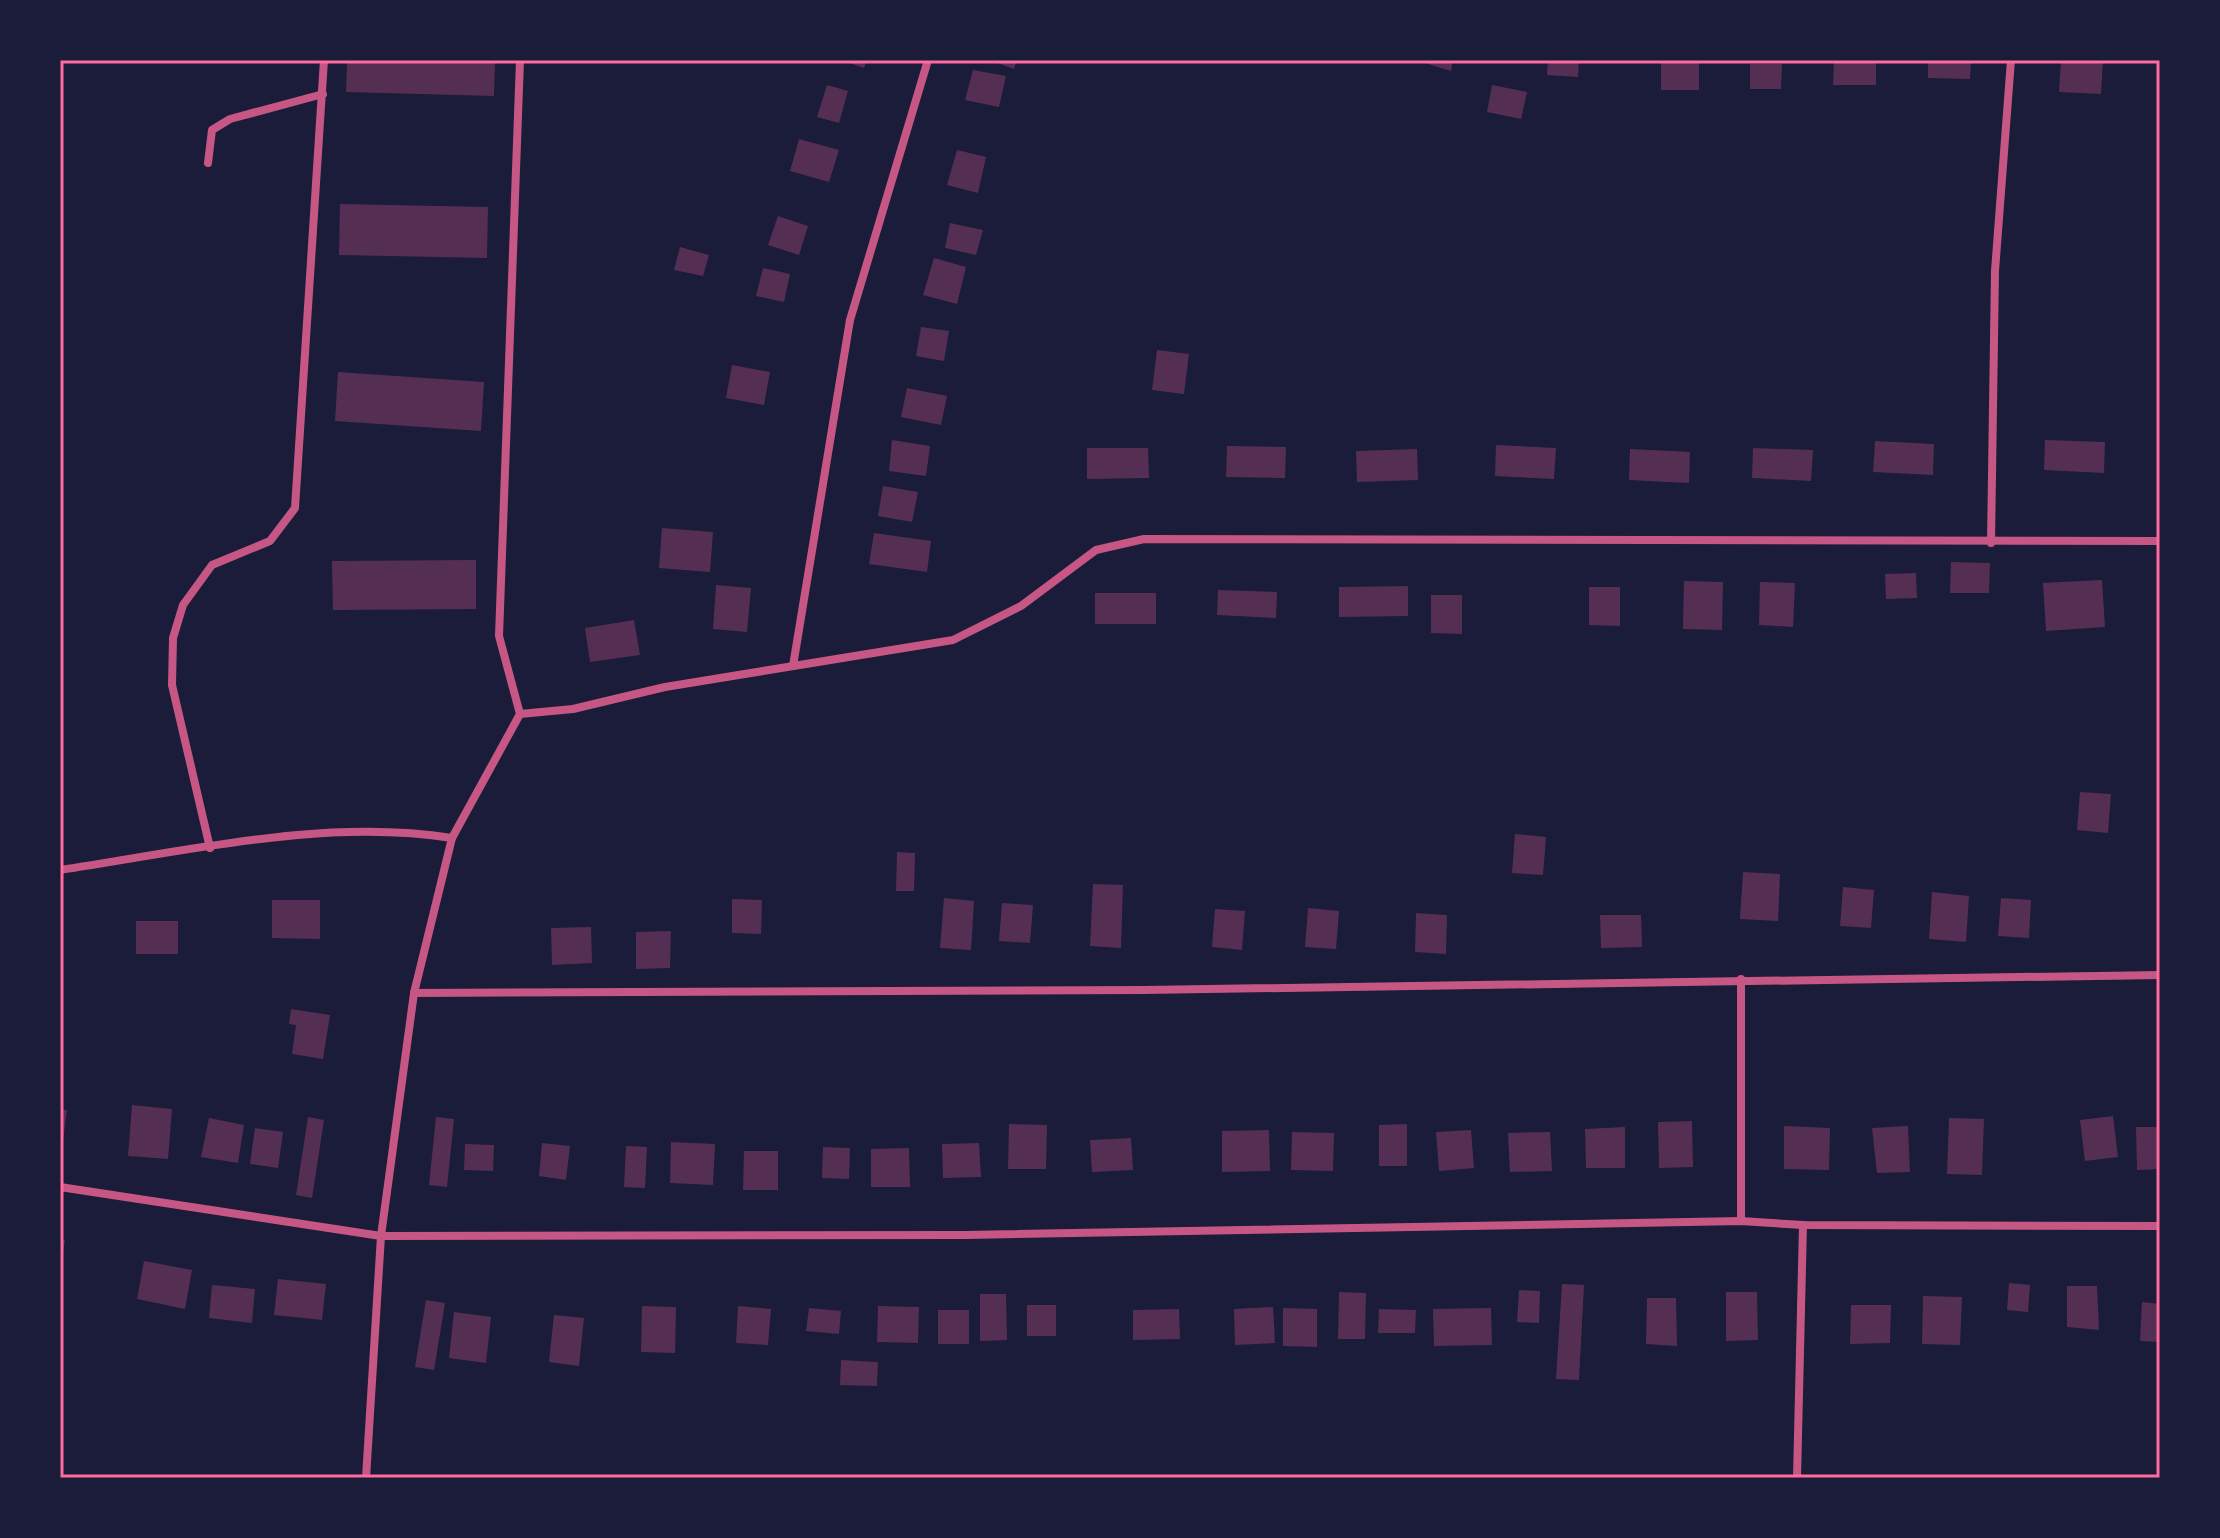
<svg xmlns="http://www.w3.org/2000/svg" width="2220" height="1538" viewBox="0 0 2220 1538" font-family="'DM Sans',sans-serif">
<rect width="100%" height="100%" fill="#1b1b3a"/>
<g fill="#542f53">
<polygon points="347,60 495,60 494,96 346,92"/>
<polygon points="841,60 867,60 864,68"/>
<polygon points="989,60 1017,60 1014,69"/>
<polygon points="1415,60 1453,60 1451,71"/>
<polygon points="1548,60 1579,60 1578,77 1547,75"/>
<rect x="1661" y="60" width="38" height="30"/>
<polygon points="1834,60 1876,60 1876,85 1833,85"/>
<polygon points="1928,60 1971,60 1970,79 1928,78"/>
<polygon points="2061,60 2103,61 2101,94 2059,92"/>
<polygon points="1750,64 1782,64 1781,89 1750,89"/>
<polygon points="973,70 1006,76 999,107 965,100"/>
<polygon points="827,85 848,91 839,123 817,117"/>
<polygon points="1492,85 1527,92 1521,119 1487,112"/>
<polygon points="799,139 839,150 829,182 790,171"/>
<polygon points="957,150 986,157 978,193 947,185"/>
<polygon points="340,204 488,207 487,258 339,255"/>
<polygon points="778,216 808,226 799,255 768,245"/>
<polygon points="950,223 983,230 976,255 945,248"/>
<polygon points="680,247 709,255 703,276 674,270"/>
<polygon points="934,258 966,267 957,304 923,295"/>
<polygon points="763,268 790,274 784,302 756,296"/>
<polygon points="921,327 949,331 944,361 916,356"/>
<polygon points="1157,350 1189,354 1184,394 1152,390"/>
<polygon points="732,365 770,372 764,405 726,398"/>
<polygon points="338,372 484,382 481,431 335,421"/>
<polygon points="907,388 947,396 941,425 901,417"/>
<polygon points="892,440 930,446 926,476 889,471"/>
<polygon points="2045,440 2105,442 2104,473 2044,470"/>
<polygon points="1875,441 1934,444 1933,475 1873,472"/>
<polygon points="1496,445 1556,448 1554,479 1495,476"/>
<polygon points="1227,446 1286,447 1285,478 1226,477"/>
<polygon points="1087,448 1148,448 1149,478 1087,479"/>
<polygon points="1753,448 1813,450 1811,481 1752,478"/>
<polygon points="1417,449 1418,480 1357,482 1356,451"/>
<polygon points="1630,449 1690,452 1689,483 1629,480"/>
<polygon points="883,486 918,492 912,522 878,516"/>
<polygon points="662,528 713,532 710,572 659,568"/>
<polygon points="874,533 931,541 927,572 869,564"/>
<polygon points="476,560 476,609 333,610 332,561"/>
<polygon points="1951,562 1990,563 1989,593 1950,593"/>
<polygon points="1916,573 1917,598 1886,599 1885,574"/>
<polygon points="2102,580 2105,627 2046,631 2043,583"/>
<polygon points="1684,581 1723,582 1722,630 1683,629"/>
<polygon points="1760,582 1795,583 1793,627 1759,625"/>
<polygon points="716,585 751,588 747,632 713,629"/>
<polygon points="1408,586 1408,616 1339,617 1339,587"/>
<polygon points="1589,587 1620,587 1620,626 1589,625"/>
<polygon points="1218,590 1277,592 1276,618 1217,615"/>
<rect x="1095" y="593" width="61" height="31"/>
<polygon points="1431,595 1462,595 1462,634 1431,633"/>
<polygon points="634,620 640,655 590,662 585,628"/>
<polygon points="2080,792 2111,794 2108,833 2077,830"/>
<polygon points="1515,834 1546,837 1543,875 1512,873"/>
<polygon points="897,852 915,853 914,891 896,891"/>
<polygon points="1743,872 1780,874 1778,921 1740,919"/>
<polygon points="1093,884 1123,885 1121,948 1090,946"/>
<polygon points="1843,887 1874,890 1871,928 1840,926"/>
<polygon points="1932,892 1969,896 1966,942 1929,939"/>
<polygon points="944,898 974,901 971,950 940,948"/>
<polygon points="2001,898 2031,900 2029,938 1998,936"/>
<polygon points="732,899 762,900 761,934 732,933"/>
<polygon points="272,900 320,900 320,939 272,938"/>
<polygon points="1002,903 1033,905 1030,943 999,941"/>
<polygon points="1308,908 1339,911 1336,949 1305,947"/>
<polygon points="1215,909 1245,911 1242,950 1212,947"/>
<polygon points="1416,913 1447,915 1446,954 1415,952"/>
<polygon points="1600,915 1641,915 1642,947 1601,948"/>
<rect x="136" y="921" width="42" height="33"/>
<polygon points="591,927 592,963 552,965 551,928"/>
<polygon points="671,931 670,968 636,969 636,932"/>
<polygon points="291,1009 330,1015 323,1059 292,1054 296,1025 289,1024"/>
<polygon points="132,1105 172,1109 168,1159 128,1156"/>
<polygon points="60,1110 67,1110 63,1141 60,1141"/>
<polygon points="2113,1116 2118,1157 2085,1161 2080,1120"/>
<polygon points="308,1117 324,1120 312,1198 296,1195"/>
<polygon points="436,1117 454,1119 447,1187 429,1185"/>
<polygon points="209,1118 244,1125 238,1163 201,1157"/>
<polygon points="1949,1118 1984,1119 1982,1175 1947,1174"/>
<polygon points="1692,1121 1693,1167 1659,1168 1658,1122"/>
<polygon points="1009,1124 1047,1125 1046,1169 1008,1169"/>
<polygon points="1407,1124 1407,1166 1379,1166 1379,1125"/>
<polygon points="1784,1126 1830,1128 1829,1170 1784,1169"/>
<polygon points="1908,1126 1910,1172 1877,1173 1872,1128"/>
<polygon points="1625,1127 1625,1168 1586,1168 1585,1129"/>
<polygon points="2136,1127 2158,1127 2159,1169 2137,1170"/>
<polygon points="255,1128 283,1132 278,1168 250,1164"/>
<polygon points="1269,1130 1270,1171 1222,1172 1222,1131"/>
<polygon points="1471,1130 1474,1168 1439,1171 1436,1132"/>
<polygon points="1292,1132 1334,1133 1333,1171 1291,1170"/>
<polygon points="1550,1132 1552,1171 1510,1172 1508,1133"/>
<polygon points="1131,1138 1133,1170 1092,1172 1090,1140"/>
<polygon points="671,1142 715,1144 713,1185 670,1183"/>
<polygon points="542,1143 570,1146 566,1180 539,1176"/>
<polygon points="979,1143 981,1177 943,1178 942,1144"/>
<polygon points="465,1144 494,1145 493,1171 464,1170"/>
<polygon points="626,1146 647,1147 645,1188 624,1187"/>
<polygon points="823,1147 850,1148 849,1179 822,1178"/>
<polygon points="909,1148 910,1187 871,1187 871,1149"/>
<polygon points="744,1151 778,1151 778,1190 743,1190"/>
<polygon points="60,1239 65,1240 62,1259 60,1259"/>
<polygon points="144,1261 192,1270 185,1309 137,1299"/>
<polygon points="278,1279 326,1284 322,1320 274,1315"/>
<polygon points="2009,1283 2030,1285 2028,1312 2007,1310"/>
<polygon points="1562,1284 1584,1285 1579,1380 1556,1379"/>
<polygon points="212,1285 255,1289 252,1323 209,1318"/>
<polygon points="2067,1286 2097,1286 2099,1330 2067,1327"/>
<polygon points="1519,1290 1540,1291 1539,1323 1517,1322"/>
<polygon points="1339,1292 1366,1293 1365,1339 1338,1339"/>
<polygon points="1726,1292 1757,1292 1758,1340 1726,1341"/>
<polygon points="980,1294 1006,1294 1007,1340 980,1341"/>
<polygon points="1923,1296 1962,1297 1960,1345 1922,1344"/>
<polygon points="1647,1298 1676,1298 1677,1346 1646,1344"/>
<polygon points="426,1300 445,1303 434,1370 415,1367"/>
<polygon points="2142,1302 2160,1304 2160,1342 2140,1341"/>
<rect x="1027" y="1305" width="29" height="31"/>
<polygon points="1851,1305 1891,1305 1890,1343 1850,1344"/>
<polygon points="642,1306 676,1307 675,1353 641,1352"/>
<polygon points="738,1306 771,1309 768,1345 736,1343"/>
<polygon points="878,1306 919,1307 918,1343 877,1342"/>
<polygon points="1273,1307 1275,1343 1235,1345 1234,1309"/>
<polygon points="809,1308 841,1311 839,1334 806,1331"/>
<polygon points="1283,1308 1317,1309 1317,1347 1283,1346"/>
<polygon points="1491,1308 1492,1345 1434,1346 1433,1309"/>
<polygon points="1179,1309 1180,1339 1133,1340 1133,1310"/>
<polygon points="1379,1309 1416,1310 1415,1333 1378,1333"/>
<rect x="938" y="1310" width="31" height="34"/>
<polygon points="454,1312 491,1317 486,1363 449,1358"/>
<polygon points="554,1315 584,1318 579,1366 549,1362"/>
<polygon points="841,1360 878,1362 877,1386 840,1385"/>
</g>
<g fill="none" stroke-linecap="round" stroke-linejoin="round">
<g stroke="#c65784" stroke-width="8">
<polyline points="208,163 212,130 230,119 323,94"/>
<polyline points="1991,543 1995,271 2011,60"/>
<polyline points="793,666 850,320 928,60"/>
<polyline points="520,714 573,709 665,687 953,640 1021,606 1096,550 1144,539 2160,541"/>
<polyline points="210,848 172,685 173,638 183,605 212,565 270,541 295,508 324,60"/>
<path d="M60,870C188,851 324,818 452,838"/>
<polyline points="1741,979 1741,1221"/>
<polyline points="414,993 1143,990 2160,975"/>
<polyline points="60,1187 381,1236 966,1235 1741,1221 1803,1225 2160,1226"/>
<polyline points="366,1478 381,1236 414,993 452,838 520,714 499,636 520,60"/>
<polyline points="1797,1478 1803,1225"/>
</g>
</g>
<rect width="2220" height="1538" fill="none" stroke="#1b1b3a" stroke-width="124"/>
<rect x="62" y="62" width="2096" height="1414" fill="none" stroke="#ff6b9d" stroke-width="3"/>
</svg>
